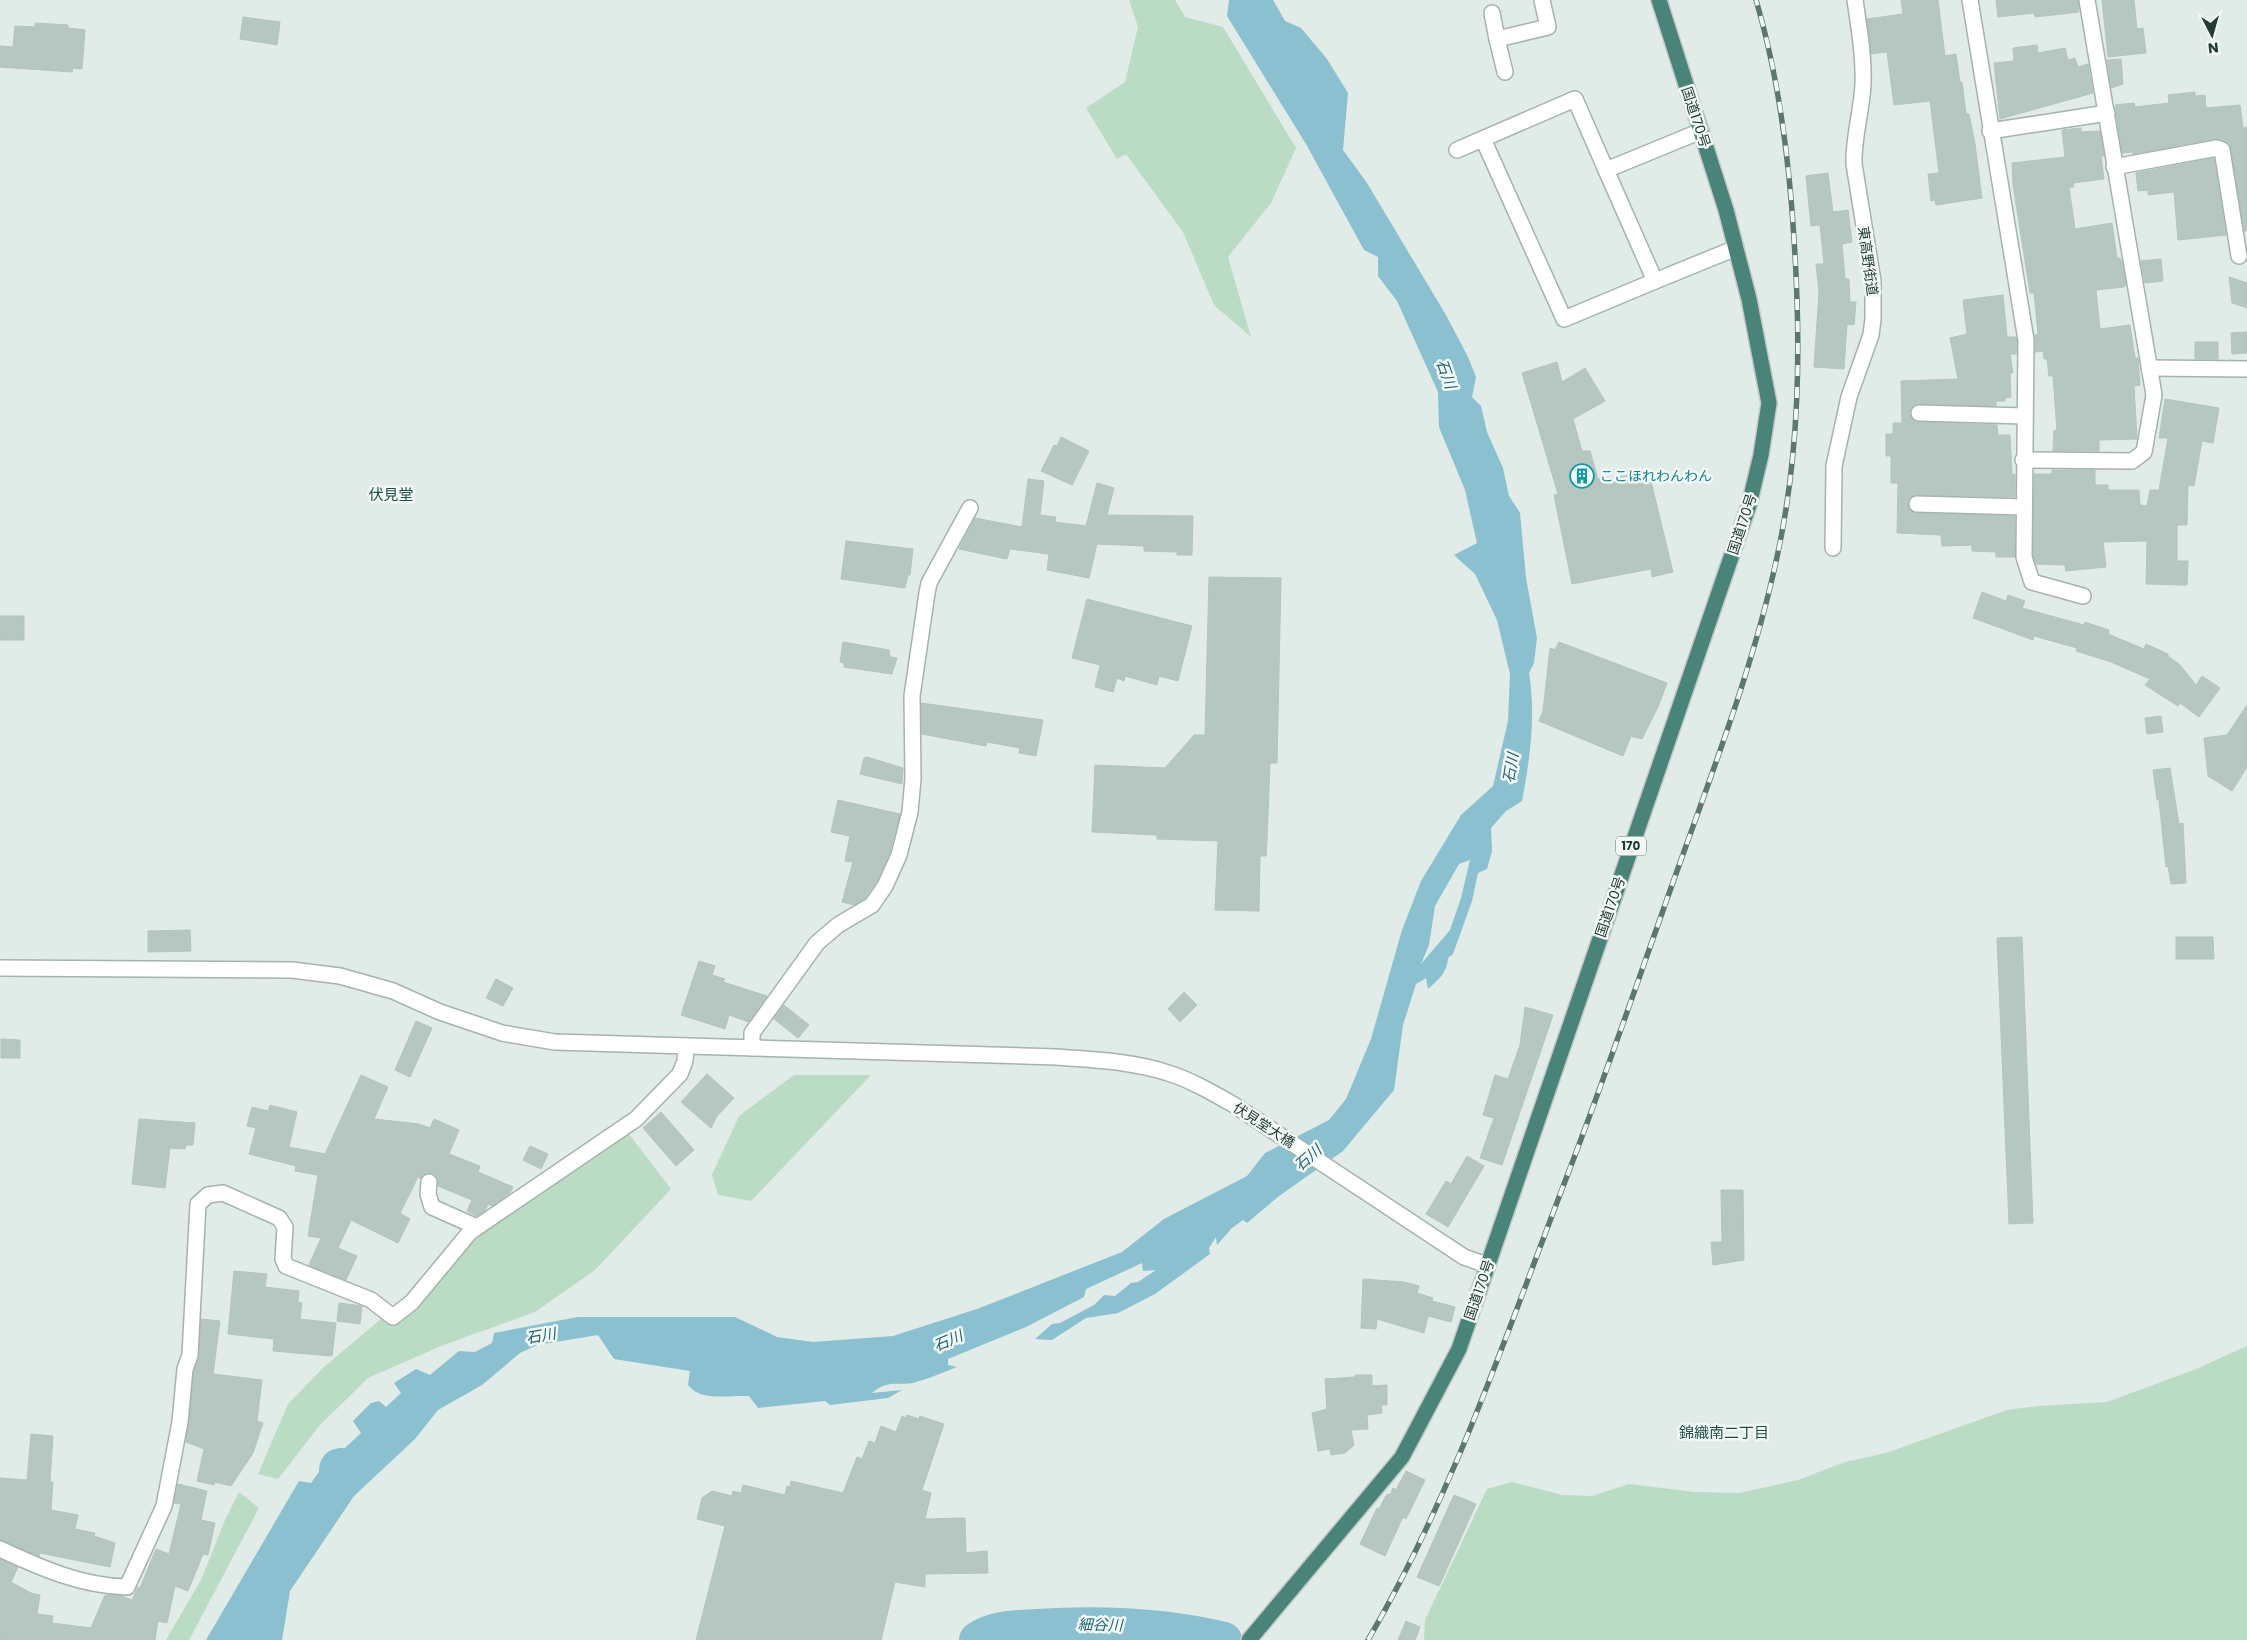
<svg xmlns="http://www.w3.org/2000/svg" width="2247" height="1640" viewBox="0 0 2247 1640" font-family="Poppins,'Noto Sans JP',sans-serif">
<rect width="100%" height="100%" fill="#e1ebe7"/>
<g fill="#badcc5">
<polygon points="1129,0 1175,0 1185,17 1223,27 1296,148 1271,203 1228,257 1251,337 1214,305 1183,232 1126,154 1117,159 1086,108 1125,82 1138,27"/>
<polygon points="794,1075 871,1075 751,1201 718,1195 712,1175 739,1116"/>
<polygon points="629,1134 671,1189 595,1270 535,1312 441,1346 368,1378 320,1425 278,1479 258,1474 288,1404 324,1367 483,1233"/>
<polygon points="2247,1346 2247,1640 1424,1640 1425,1620 1487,1489 1512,1482 1562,1495 1592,1496 1629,1484 1694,1492 1739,1493 1798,1480 1845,1462 1886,1453 2007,1410 2038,1406 2107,1402 2196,1369"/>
<polygon points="239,1492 259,1508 189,1640 166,1640 201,1580 225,1520"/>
</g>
<path fill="#8ac0cf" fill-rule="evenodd" d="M1229,0H1273L1285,21L1301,28L1327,59L1348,93L1343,150L1367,183L1446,315L1468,357L1476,377L1472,397L1481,406L1487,432L1503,468L1509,496L1520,513L1526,578L1537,638L1534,663L1529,673C1536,715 1530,759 1522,801L1506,811L1491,828L1492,851L1487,869L1478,873L1472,901L1453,954L1448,958C1447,973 1439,979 1428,989L1426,978L1416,984L1403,1025L1394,1090L1343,1151L1279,1196L1247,1223L1243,1220L1232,1228L1217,1245L1216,1237L1209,1248L1210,1254L1155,1294L1118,1313L1086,1318L1052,1340L1035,1339L1052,1324L1060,1323L1094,1305L1104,1295L1115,1296L1131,1283L1138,1282L1156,1270L1143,1271L1142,1263L1086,1289L1084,1297L1026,1327L948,1359V1365L957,1367C944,1372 930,1378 916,1382C899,1387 889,1378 872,1393L902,1390L888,1398L830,1405L825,1401L758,1408L749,1396C729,1395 701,1402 688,1385L690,1371L614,1359L598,1335L537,1345L520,1353L482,1385L438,1410L415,1439L354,1496L290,1591L282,1640H206L299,1481L311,1483L319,1472C319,1456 329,1447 345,1448L361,1433L353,1421L371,1403L379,1401L386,1407L401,1393L394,1383L416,1369L430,1375L459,1351L475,1352L492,1343L494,1333L578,1317H735L777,1337L813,1342L893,1336L977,1309L1122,1252L1164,1219L1247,1176L1265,1153L1329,1120L1346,1099L1371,1039L1402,930L1421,881L1461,815L1493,786L1508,721L1510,674L1497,620L1475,574L1454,555L1477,543L1465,490L1439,427L1438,392L1397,301L1378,276V257L1364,250L1306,144L1227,16ZM1470,860L1461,898L1450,930L1421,964L1429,945L1435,906L1459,864Z"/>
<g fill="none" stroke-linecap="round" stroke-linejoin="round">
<path stroke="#8ac0cf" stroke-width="36" d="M977,1640C993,1628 1017,1628 1037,1627C1100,1623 1162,1625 1224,1640"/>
</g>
<g fill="#b6c6c0" stroke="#b3c4be">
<polygon points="1901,0 1938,0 1945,56 1956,54 1960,82 1962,82 1966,114 1969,114 1975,144 1982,198 1936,205 1935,200 1931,201 1928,174 1939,173 1930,101 1894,105 1887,52 1871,54 1867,19 1903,14"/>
<polygon points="1996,0 2078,0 2079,12 2035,17 2034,13 1998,17"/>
<polygon points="2102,0 2134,0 2137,29 2143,28 2146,53 2108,57"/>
<polygon points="243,17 280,22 277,45 240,39"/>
<polygon points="35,23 68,25 68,28 85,30 82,69 73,68 72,72 0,67 0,46 13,47 15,26 35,27"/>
<polygon points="2037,45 2038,53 2065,48 2068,60 2075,58 2078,67 2088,64 2093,93 2000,119 1994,63 2014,61 2013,48"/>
<polygon points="2121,59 2123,84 2111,88 2107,60"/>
<polygon points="2195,92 2195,96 2205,95 2206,108 2240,105 2243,128 2247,127 2247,231 2244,231 2231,149 2226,142 2215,139 2133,154 2133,152 2122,153 2115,105 2134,103 2135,107 2169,103 2168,95"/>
<polygon points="2081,128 2081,132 2100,131 2104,156 2101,156 2104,179 2073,183 2074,187 2069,187 2075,229 2112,223 2117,258 2120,258 2122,263 2126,285 2124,287 2096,290 2100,329 2130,325 2135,358 2138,358 2140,385 2134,386 2137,439 2099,440 2099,451 2053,451 2054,430 2057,431 2053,376 2049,376 2047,359 2044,359 2043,351 2035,352 2035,335 2038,334 2034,293 2030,293 2013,185 2012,163 2065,157 2062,130"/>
<polygon points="2214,158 2226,235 2178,240 2174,192 2148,195 2148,190 2138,191 2136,173"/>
<polygon points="1828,173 1833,212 1848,210 1852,242 1842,244 1845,279 1849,279 1850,302 1856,302 1854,325 1847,324 1844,369 1814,367 1819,292 1816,264 1824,264 1820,225 1811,226 1806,176"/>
<polygon points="2161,259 2163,281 2145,283 2141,261"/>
<polygon points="2229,277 2247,283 2247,308 2232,303"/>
<polygon points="2003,295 2007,337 2016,337 2017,341 2016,354 2010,354 2013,373 2010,373 2011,397 2005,398 2005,401 1996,401 1996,406 1919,404 1911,408 1910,413 1914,421 1919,422 1997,425 1998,435 2010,435 2012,474 2015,474 2015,497 1917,495 1912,496 1908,503 1909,509 1917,513 2015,516 2015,557 1996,557 1996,552 1972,551 1972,545 1942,546 1941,535 1897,533 1898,483 1891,483 1891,456 1886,456 1886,434 1893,434 1893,423 1902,423 1901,381 1958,379 1950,338 1967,334 1963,300"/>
<polygon points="2247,332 2247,353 2232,354 2231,333"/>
<rect x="2195" y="342" width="23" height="17"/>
<polygon points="1557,362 1562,382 1585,368 1605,401 1573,419 1582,451 1590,451 1598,479 1649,473 1673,572 1652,577 1651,569 1572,584 1554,495 1558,494 1522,373"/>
<polygon points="2165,399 2219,408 2213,443 2202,441 2194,486 2188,485 2187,525 2177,525 2177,561 2188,561 2187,585 2146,584 2147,541 2103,542 2106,567 2066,571 2065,565 2036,564 2033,556 2034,474 2052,474 2052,470 2095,470 2095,485 2108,485 2108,490 2139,490 2140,505 2147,506 2150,490 2159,490 2168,438 2159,438"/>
<polygon points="1061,437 1089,451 1072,485 1041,471 1054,445 1057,446"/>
<polygon points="1028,479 1044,481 1040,515 1056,517 1055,522 1086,526 1097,483 1114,488 1107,515 1193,516 1192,555 1177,555 1177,552 1144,551 1144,546 1097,544 1089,578 1047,570 1049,554 1010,549 1007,559 959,549 975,518 1022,527"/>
<polygon points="846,541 913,549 910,575 908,575 905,588 841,579"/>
<polygon points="1209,577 1281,578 1277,763 1270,763 1267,840 1266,856 1260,856 1259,911 1215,910 1218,841 1157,839 1157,835 1092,832 1095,765 1165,768 1194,735 1205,735"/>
<polygon points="1982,592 2006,601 2008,595 2025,601 2022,608 2084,625 2085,622 2109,630 2108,634 2144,649 2146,644 2168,654 2168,656 2180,665 2196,685 2202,676 2220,688 2199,717 2180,703 2178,706 2145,685 2150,679 2111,662 2076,651 2077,648 2034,636 2033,640 1973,618"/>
<polygon points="1087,599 1192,626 1178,681 1159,676 1157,685 1125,676 1124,681 1117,678 1113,692 1095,687 1100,665 1072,658"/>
<rect x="0" y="616" width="24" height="24"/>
<polygon points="843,642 889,650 890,657 897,658 892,674 844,667 844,663 840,662"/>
<polygon points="1559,642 1667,683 1658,707 1642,739 1631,736 1623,756 1539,721 1543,711 1550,648 1555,650"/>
<polygon points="921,703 1043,720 1036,756 1019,753 1020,748 987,742 986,746 922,734"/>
<polygon points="2247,705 2247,767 2232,791 2208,776 2204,738 2227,735"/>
<polygon points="2161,716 2163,732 2147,734 2145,718"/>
<polygon points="867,757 903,768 902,784 860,774 864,758"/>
<polygon points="2170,768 2179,824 2183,823 2186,883 2171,884 2168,866 2166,867 2159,800 2157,800 2153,770"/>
<polygon points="838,800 900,814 890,852 877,881 865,898 854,905 842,902 853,862 845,861 850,836 831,832"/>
<polygon points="190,930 191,951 148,952 148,931"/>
<polygon points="2022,937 2033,1223 2009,1224 1997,938"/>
<polygon points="2176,937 2213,937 2214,959 2176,959"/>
<polygon points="699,961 715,966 712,975 725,979 723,982 767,996 749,1022 729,1015 725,1029 681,1015"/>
<polygon points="496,979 513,988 503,1006 486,998"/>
<polygon points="1184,992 1197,1005 1180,1022 1168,1009"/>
<polygon points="784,1005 809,1025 798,1038 774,1019"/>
<polygon points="1525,1007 1553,1015 1502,1165 1480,1158 1494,1118 1483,1115 1495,1075 1508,1079 1520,1045"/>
<polygon points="416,1021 432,1028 410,1077 395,1070"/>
<polygon points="1,1039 20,1040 20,1058 1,1058"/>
<polygon points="707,1074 734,1098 717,1116 711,1128 681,1102"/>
<polygon points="361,1075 388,1087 374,1119 419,1124 430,1128 434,1119 459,1130 449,1154 480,1166 478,1172 513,1187 510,1193 492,1206 488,1204 485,1211 477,1216 467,1211 472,1200 438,1186 438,1178 434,1174 425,1173 421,1179 418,1177 400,1213 410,1219 398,1243 351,1220 338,1248 357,1256 346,1280 309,1265 321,1238 308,1236 318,1175 295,1171 296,1166 249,1154 256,1128 247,1126 252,1107 268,1111 270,1105 297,1112 289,1147 325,1154"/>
<polygon points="661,1112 694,1150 676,1166 643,1128"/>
<polygon points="139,1119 195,1123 193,1145 186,1145 185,1149 170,1148 165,1188 132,1184"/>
<polygon points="530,1146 548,1154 541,1169 523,1160"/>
<polygon points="1467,1156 1484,1166 1448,1227 1426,1214 1446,1181 1451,1184"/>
<polygon points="1721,1190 1743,1190 1744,1260 1713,1265 1711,1242 1722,1242"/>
<polygon points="234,1271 267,1274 265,1287 299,1291 298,1302 302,1303 300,1319 336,1323 332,1356 273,1351 274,1339 228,1334"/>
<polygon points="1363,1279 1404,1282 1419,1286 1417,1293 1433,1298 1432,1301 1455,1307 1451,1322 1428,1316 1424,1333 1377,1319 1376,1329 1361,1328"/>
<polygon points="339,1303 362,1306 360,1324 337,1321"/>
<polygon points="201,1319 220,1321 213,1374 262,1380 257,1421 263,1423 253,1453 231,1486 215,1482 214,1485 197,1481 204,1449 186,1442 194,1371 199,1356"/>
<polygon points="1355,1375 1372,1375 1372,1386 1387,1385 1387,1405 1381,1405 1382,1413 1367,1415 1368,1429 1351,1430 1354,1445 1345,1453 1331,1455 1330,1449 1318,1451 1312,1413 1327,1409 1325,1379 1355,1377"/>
<polygon points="907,1415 919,1419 920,1416 944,1424 922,1490 931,1493 925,1519 965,1518 966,1553 987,1551 988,1573 925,1574 925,1587 895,1582 881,1640 696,1640 725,1526 697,1519 702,1498 712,1491 732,1496 733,1491 741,1493 743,1485 785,1495 787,1486 790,1487 791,1481 843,1493 857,1457 862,1459 869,1441 875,1443 881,1426 896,1432 902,1416 906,1418"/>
<polygon points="31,1434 53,1436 50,1482 53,1482 51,1510 78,1515 75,1529 95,1533 94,1536 115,1543 110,1567 40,1553 39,1556 0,1540 0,1478 27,1480"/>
<polygon points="1406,1471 1425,1480 1406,1519 1403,1517 1385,1556 1360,1544 1377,1508 1379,1509 1387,1494 1390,1495 1393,1488 1396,1490"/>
<polygon points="178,1484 207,1491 201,1520 215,1523 208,1555 203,1554 188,1591 175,1586 167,1623 158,1621 155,1640 0,1640 0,1559 18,1567 11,1582 31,1593 40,1595 37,1614 53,1616 52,1623 91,1628 105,1595 121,1596 132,1600 138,1587 140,1588 156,1549 169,1554 181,1504 174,1503"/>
<polygon points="1454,1495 1476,1504 1439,1586 1417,1577"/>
<polygon points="1406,1621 1420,1627 1415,1640 1398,1640"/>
</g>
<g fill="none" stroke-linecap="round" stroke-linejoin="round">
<g stroke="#a4b3ae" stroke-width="18">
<g id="minor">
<polyline points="1970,0 2026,340 2024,557 2032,582 2083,596"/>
<polyline points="1492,13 1497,39"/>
<polyline points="1505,72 1497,39 1548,27 1542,0"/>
<polyline points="1990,131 2107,113"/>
<polyline points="1483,139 1564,319 1655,281 1606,170"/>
<polyline points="1457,150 1575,99 1606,170 1701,131"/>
<polyline points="2114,167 2217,148 2222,150 2239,256"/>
<polyline points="1655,281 1736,248"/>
<polyline points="2149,368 2247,369"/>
<polyline points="1919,413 2024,416"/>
<polyline points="2023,460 2132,461 2144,452 2154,395 2087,0"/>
<polyline points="1917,504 2024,507"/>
<path d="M1833,548L1834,466L1849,397L1871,335L1873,319V281L1854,164C1853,137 1862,111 1863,84C1864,56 1859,28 1855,0"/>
<polyline points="752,1048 752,1033 817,943 838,925 872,905 885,886 899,855 910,812 913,779 912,696 927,593 929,583 970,508"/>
<polyline points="429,1182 428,1194 432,1207 477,1227"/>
<path d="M0,1549C41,1568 81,1586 127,1587L164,1506L180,1422L185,1369L190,1355L198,1204L208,1195L223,1193L279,1218L285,1227L283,1259L286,1266L371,1300L393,1317L412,1302L470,1232L636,1119L680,1074L685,1061L686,1046"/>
</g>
</g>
<g stroke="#a4b3ae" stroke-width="18">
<path id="tertiary" d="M0,968L292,970L340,976L393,991L440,1012L502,1033L555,1042L1056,1057C1093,1060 1132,1061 1168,1073C1191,1080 1213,1093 1234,1105L1464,1257L1487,1265"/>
</g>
<g stroke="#c1c8c7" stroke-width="18">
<polyline id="trunk" points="1249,1640 1402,1457 1459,1349 1749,505 1761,455 1769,403 1749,299 1726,210 1659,0"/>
</g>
<use href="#minor" stroke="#fff" stroke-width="15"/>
<use href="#tertiary" stroke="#fff" stroke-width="15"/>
<use href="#trunk" stroke="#4a8479" stroke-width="15"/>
<g stroke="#5c7771" stroke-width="5.5">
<path id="rail" d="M1368,1640C1454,1493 1508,1329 1569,1171C1610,1064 1647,954 1686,846C1720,751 1756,656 1777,557C1800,452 1801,345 1794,239C1789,157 1779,78 1756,0"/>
</g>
<use href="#rail" stroke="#f1f8f5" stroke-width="4" stroke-dasharray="11" stroke-linecap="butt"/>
</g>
<defs>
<g id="building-ring" transform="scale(1.25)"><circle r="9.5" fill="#f1f8f5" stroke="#0f9aa8" stroke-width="1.5"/><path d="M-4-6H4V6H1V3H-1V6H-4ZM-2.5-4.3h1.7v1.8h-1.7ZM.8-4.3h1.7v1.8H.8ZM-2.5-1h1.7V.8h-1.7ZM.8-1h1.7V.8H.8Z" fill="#0f9aa8"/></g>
</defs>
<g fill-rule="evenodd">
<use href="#building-ring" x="1582" y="476"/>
</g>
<g text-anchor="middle" stroke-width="5" stroke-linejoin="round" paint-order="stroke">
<rect fill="#f1f8f5" stroke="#60746f" stroke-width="1" x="1616" y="836.5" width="30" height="19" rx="4"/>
<g font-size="12" font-weight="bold" fill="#223b36">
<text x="1631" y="850">170</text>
</g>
<g font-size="14" fill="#223b36" stroke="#f1f8f5">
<text transform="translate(1696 117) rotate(72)" y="5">国道170号</text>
<text transform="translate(1868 261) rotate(82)" y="5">東高野街道</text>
<text transform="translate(1742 524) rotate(-72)" y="5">国道170号</text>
<text transform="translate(1610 907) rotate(-71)" y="5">国道170号</text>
<text transform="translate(1264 1125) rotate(33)" y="5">伏見堂大橋</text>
<text transform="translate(1479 1290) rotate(-71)" y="5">国道170号</text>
</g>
<g font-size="14" fill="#0d838f" stroke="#f1f8f5" text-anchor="start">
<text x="1600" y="481">ここほれわんわん</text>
</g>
<g font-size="15" font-style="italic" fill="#1e6275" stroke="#f1f8f5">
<text transform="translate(1446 374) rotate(70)" y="5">石川</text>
<text transform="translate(1511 768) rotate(-81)" y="5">石川</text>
<text transform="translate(1308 1158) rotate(-41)" y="5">石川</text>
<text transform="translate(541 1336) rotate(-10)" y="5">石川</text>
<text transform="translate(948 1341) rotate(-23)" y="5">石川</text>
<text transform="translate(1100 1625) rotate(1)" y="5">細谷川</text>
</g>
<g font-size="15" fill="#1e4d44" stroke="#f1f8f5">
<text x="391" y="500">伏見堂</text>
<text x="1724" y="1438">錦織南二丁目</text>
</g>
</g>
<g transform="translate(2212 35) rotate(174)" stroke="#f1f8f5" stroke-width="4" paint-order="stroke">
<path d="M0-4L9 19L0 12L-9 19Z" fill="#223b36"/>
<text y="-8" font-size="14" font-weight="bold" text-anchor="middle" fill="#223b36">N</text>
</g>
</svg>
